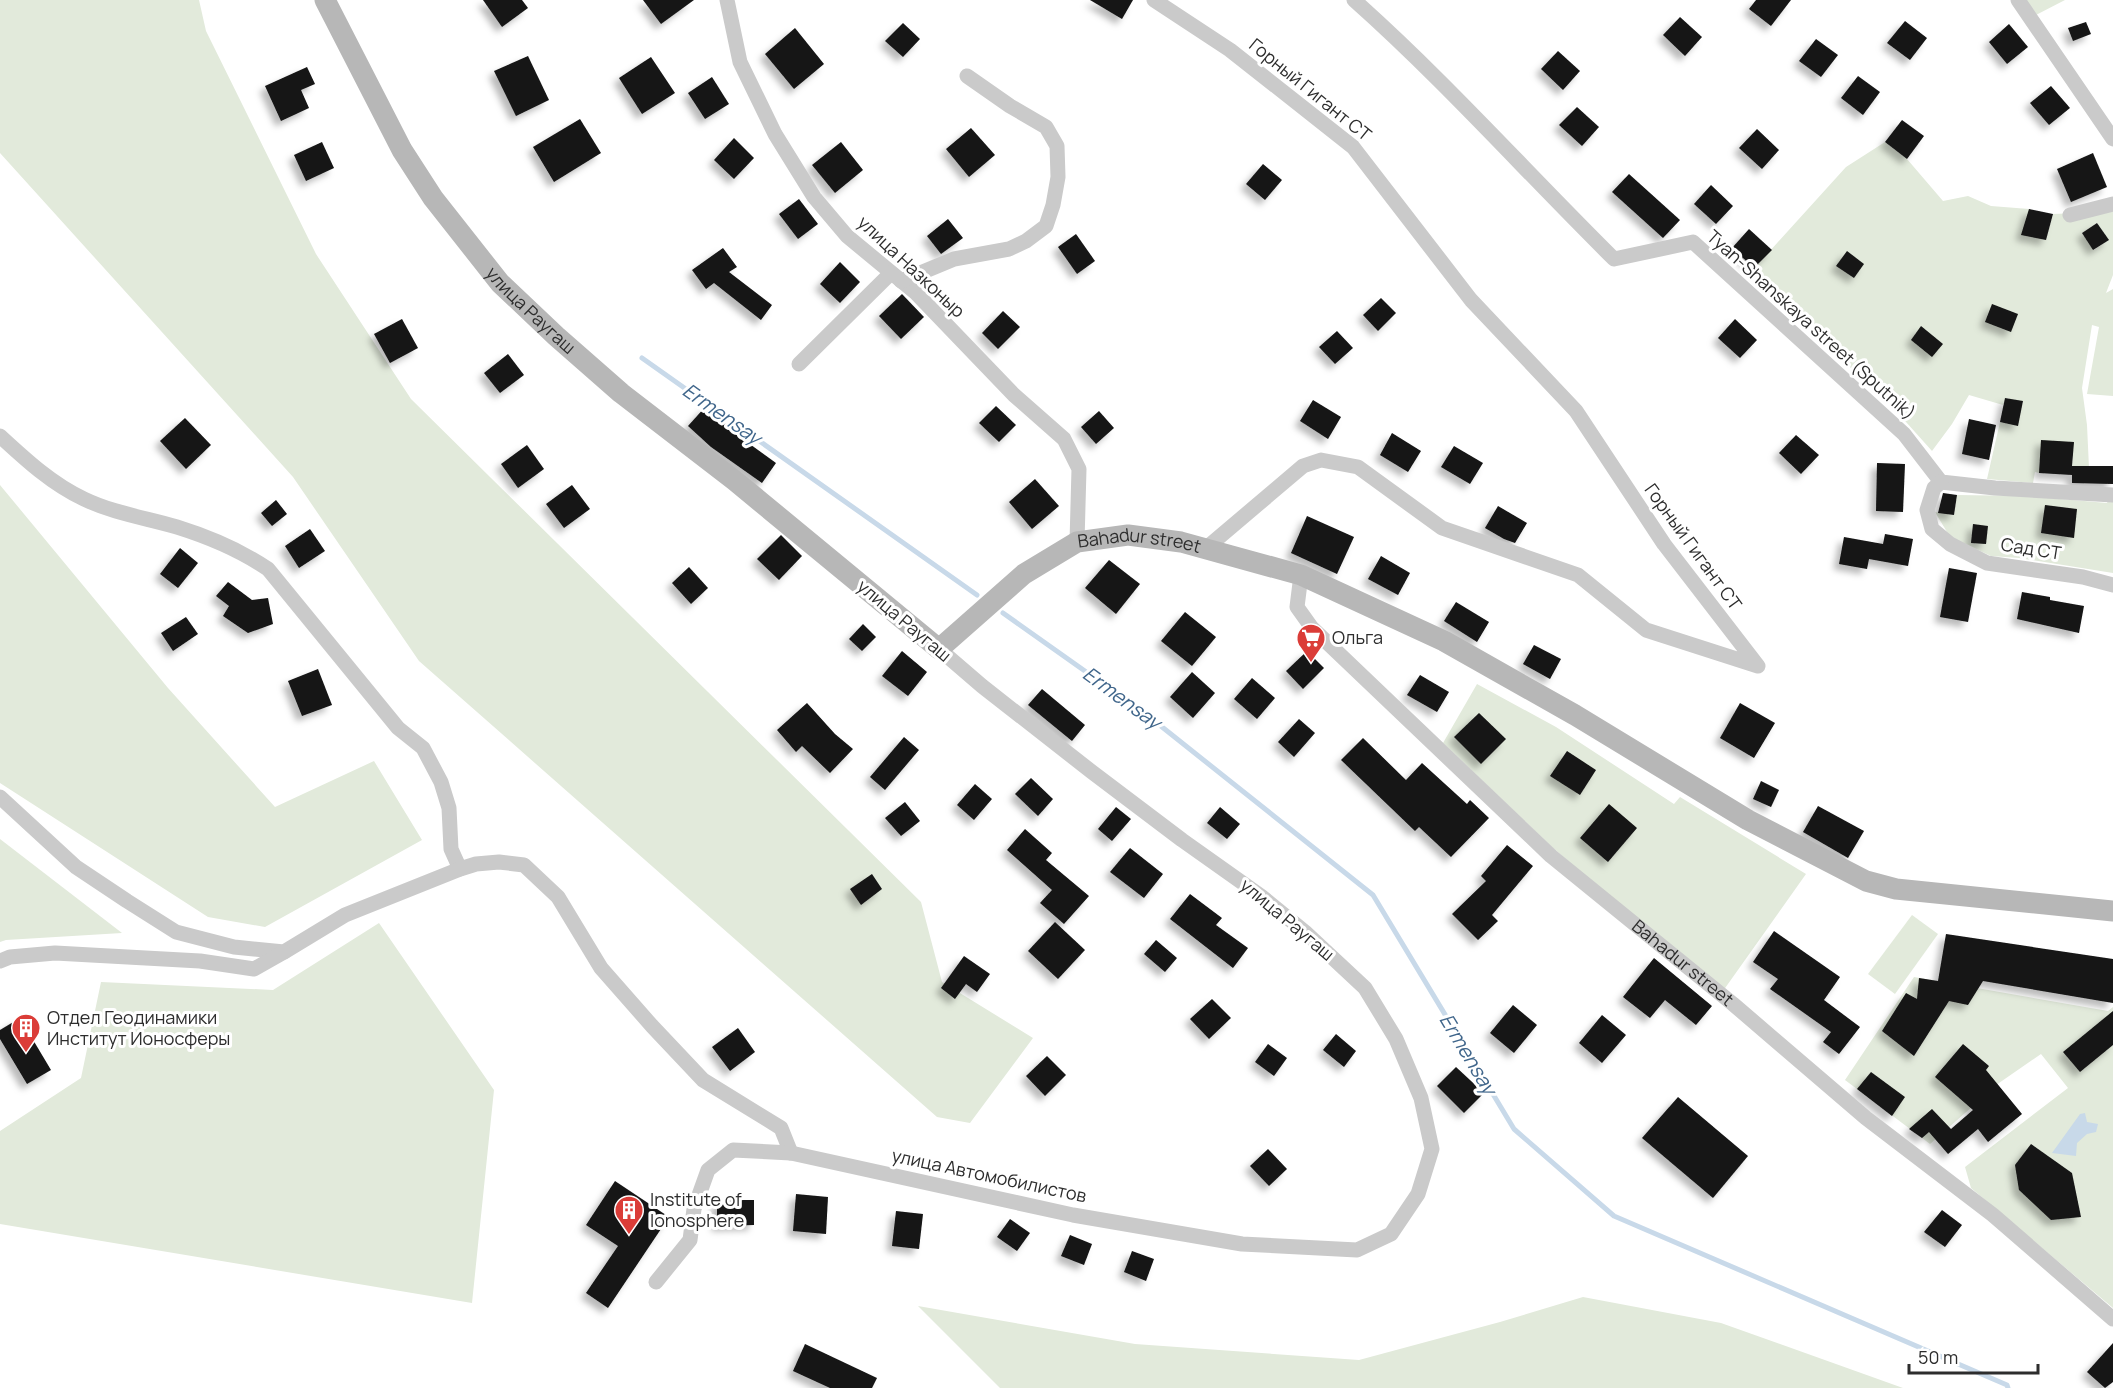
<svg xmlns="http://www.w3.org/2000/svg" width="2113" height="1388" viewBox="0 0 2113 1388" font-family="Manrope,sans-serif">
<defs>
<filter id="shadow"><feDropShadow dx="-5.5" dy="5.5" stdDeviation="3" flood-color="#0004"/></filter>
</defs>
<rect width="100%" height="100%" fill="#fff"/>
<g fill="#e2eadb" fill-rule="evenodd">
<polygon points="0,0 199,0 206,31 316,254 411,399 921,902 942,982 1033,1038 970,1123 937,1117 419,661 293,477 0,153"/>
<polygon points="2022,0 2065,0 2034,16"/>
<path d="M1885,142L1907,159L1943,201L1968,196L1991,206L2029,209L2046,239L2053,214L2103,212L2113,209V275L2106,293L2113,289V396L2087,394L2099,327L2092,325L2082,388L2087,425L2089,468H2072L2073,442L2039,473L2035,472L2033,483L1987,479L2000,422L2017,425L2023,402L2006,398L2003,405L1969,395L1952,424L1932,451L1889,403L1749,274L1846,167ZM2097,223L2108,240L2094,250L2082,233Z"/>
<polygon points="0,485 168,688 275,807 374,761 422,840 265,927 208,917 0,783"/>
<polygon points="1957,495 2027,496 2107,503 2109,498 2113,498 2113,573 2019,558 1991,556 1950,537 1935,512 1954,515"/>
<polygon points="1477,684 1556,727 1674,804 1680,797 1806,874 1723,991 1600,889 1552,847 1443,743"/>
<polygon points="0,839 122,933 6,940 0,942"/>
<polygon points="1912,915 1938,934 1895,994 1868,974"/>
<polygon points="379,923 494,1090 472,1303 0,1224 0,1131 81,1078 101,982 273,990"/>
<polygon points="1914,977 2108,1011 2113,1007 2113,1308 1971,1188 1965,1167 2068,1088 2041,1054 1999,1083 1930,1144 1845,1080"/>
<polygon points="1583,1297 1721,1323 1903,1388 1000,1388 918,1306 1135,1344 1359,1360 1500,1322"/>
</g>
<polygon fill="#c8d9e9" points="2085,1113 2087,1122 2098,1124 2096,1132 2087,1134 2077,1143 2076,1156 2052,1153 2080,1114"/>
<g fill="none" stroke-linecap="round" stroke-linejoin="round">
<g stroke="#c8d9e9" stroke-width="5">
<polyline points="642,358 977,595"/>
<polyline points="1003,613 1147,715 1373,895 1514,1129 1614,1216 2007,1385 2008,1388"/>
</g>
</g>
<g fill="#141414" filter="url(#shadow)">
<polygon points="483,0 522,0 528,8 502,27"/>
<polygon points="643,0 694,0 661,24"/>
<polygon points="1090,0 1133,0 1122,19"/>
<polygon points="1756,0 1791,0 1771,26 1749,9"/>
<polygon points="1680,17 1702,37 1685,56 1663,35"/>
<polygon points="1905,21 1927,38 1910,60 1887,43"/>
<polygon points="2086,22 2091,34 2073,41 2068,28"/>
<polygon points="903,23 920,39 903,57 885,41"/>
<polygon points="2009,24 2028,47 2007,64 1989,42"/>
<polygon points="795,28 824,64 794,89 765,54"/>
<polygon points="1816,39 1838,55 1821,77 1799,61"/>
<polygon points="1558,51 1580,71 1563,90 1541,69"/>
<polygon points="528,56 549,100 516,116 494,71"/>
<polygon points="651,57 675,93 642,114 619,78"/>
<polygon points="307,67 315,84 301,90 309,108 281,121 265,86"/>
<polygon points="1858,76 1880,92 1863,115 1841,98"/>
<polygon points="712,77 729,104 705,119 688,93"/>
<polygon points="2051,86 2070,108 2049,125 2030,103"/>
<polygon points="1577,107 1599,127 1582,146 1559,125"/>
<polygon points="580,119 601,153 554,182 533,147"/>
<polygon points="1902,120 1924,136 1907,159 1885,142"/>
<polygon points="971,128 995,155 969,177 946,149"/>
<polygon points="1757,129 1779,150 1762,169 1739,148"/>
<polygon points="734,138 754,158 734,179 714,160"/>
<polygon points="322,142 334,168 306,181 294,155"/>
<polygon points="841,142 863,170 835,193 812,165"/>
<polygon points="2093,153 2107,187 2071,202 2057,169"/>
<polygon points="1263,164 1282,180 1265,200 1246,184"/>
<polygon points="1629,174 1680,220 1663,238 1612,192"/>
<polygon points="1711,185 1733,206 1716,224 1694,204"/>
<polygon points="799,199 818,224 798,239 779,214"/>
<polygon points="2029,209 2053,214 2046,240 2021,235"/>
<polygon points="948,219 963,238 941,254 927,236"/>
<polygon points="2097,223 2109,240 2093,250 2082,233"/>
<polygon points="1749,229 1772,250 1754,268 1732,248"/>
<polygon points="1076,234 1095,261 1077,274 1058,247"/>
<polygon points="723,248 737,267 729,272 772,305 761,320 714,283 706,289 692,270"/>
<polygon points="1847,251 1864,264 1854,278 1836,266"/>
<polygon points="840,262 860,282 840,303 820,284"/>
<polygon points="902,294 924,317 901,339 879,316"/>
<polygon points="1381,298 1396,313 1378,331 1363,315"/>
<polygon points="1992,304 2018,314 2011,332 1985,322"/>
<polygon points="1003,311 1020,327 998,349 982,333"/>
<polygon points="402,319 418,348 390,363 374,334"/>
<polygon points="1735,319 1757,340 1740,358 1718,338"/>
<polygon points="1921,326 1943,344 1932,357 1911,340"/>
<polygon points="1337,331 1353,348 1335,364 1319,347"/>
<polygon points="508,354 524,375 500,393 484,373"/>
<polygon points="2005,398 2023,401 2018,426 2000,422"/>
<polygon points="1313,400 1341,417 1328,439 1300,421"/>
<polygon points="706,406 730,427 729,429 776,463 762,483 711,447 688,426"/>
<polygon points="996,406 1016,425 999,442 979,423"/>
<polygon points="1099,411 1114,428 1096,444 1081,427"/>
<polygon points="185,418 211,445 186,469 160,441"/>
<polygon points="1969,419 1996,425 1989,460 1962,454"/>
<polygon points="1392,433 1421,451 1408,472 1380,455"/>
<polygon points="1796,435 1819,455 1801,474 1779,453"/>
<polygon points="2041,440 2074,442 2072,466 2113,466 2113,484 2072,483 2072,471 2072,475 2039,473"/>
<polygon points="527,445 544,469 518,488 501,464"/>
<polygon points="1454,446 1483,463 1470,484 1441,467"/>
<polygon points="1877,463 1905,464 1903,512 1876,511"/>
<polygon points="1035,479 1059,506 1032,529 1009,502"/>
<polygon points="572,485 590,509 564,528 546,504"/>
<polygon points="1943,493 1957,495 1954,515 1938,513"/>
<polygon points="276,500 287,514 272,526 261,513"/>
<polygon points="2045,505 2077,509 2074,538 2041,533"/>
<polygon points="1498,506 1527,523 1515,543 1504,539 1485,528"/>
<polygon points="1307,516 1354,537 1337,574 1291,553"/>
<polygon points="1973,524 1988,526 1986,544 1971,543"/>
<polygon points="310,529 325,551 299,568 285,546"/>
<polygon points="1885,534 1913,539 1908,566 1869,559 1867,569 1839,564 1844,537 1883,544"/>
<polygon points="781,535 802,556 779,580 757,559"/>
<polygon points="180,548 198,563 178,588 160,574"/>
<polygon points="1381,556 1410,573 1398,595 1368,579"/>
<polygon points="1109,560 1140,584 1116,614 1085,588"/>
<polygon points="689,567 708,588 691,604 672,583"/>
<polygon points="1949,568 1977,573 1968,622 1940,617"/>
<polygon points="228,582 252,600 268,598 273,624 248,633 223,616 229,606 216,596"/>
<polygon points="2022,592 2050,597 2050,600 2084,606 2079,633 2017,619"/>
<polygon points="1456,602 1489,622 1477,642 1444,621"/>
<polygon points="1185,612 1216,637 1192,666 1161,641"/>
<polygon points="186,617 198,634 173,651 161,633"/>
<polygon points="863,624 876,637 862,651 849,639"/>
<polygon points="1534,645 1561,659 1550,679 1523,664"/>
<polygon points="902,651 927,672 908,696 882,676"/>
<polygon points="1307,651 1324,668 1303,689 1286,671"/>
<polygon points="318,669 332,705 302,716 288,681"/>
<polygon points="1192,672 1215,693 1193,718 1170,697"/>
<polygon points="1420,675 1449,692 1437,712 1407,695"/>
<polygon points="1252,678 1275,698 1257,719 1234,699"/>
<polygon points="1042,689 1085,725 1072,741 1028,705"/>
<polygon points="807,703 835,734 853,749 830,773 802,746 796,752 777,730"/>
<polygon points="1740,703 1775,723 1754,758 1720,738"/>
<polygon points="1479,713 1506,739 1481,764 1454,737"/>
<polygon points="1299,719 1315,733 1294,757 1278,742"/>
<polygon points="904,737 919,750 885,790 870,777"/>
<polygon points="1363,738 1406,780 1422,763 1467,804 1470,800 1489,818 1451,857 1419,827 1415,831 1341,760"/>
<polygon points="1567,751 1596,770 1580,795 1550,776"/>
<polygon points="1031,778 1053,799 1038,816 1015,794"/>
<polygon points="1761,781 1779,790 1771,807 1753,799"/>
<polygon points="975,784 992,799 974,820 957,805"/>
<polygon points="905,802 920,821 901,836 885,818"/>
<polygon points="1609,804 1637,828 1608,862 1580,838"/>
<polygon points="1818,806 1864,831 1848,858 1803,832"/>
<polygon points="1116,807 1131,819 1112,841 1098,829"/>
<polygon points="1220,807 1240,824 1227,839 1207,823"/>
<polygon points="1025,829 1052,853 1046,860 1089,896 1064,924 1040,903 1052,890 1007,850"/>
<polygon points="1507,845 1533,866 1492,915 1498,921 1478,940 1452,914 1486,881 1481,876"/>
<polygon points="1130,848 1163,874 1144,898 1110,872"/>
<polygon points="872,874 882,889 861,905 850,889"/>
<polygon points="1190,894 1222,918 1216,925 1248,948 1233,968 1170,919"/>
<polygon points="1055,922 1085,950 1058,979 1028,951"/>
<polygon points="1774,931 1840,977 1824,1000 1860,1027 1839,1054 1823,1042 1831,1032 1770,989 1778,979 1753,962"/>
<polygon points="1946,934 2113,959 2113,1003 1983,981 1968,1005 1949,1001 1914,1056 1882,1031 1906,993 1917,999 1919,978 1938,981"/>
<polygon points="1156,940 1177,958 1165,972 1144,954"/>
<polygon points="964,956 990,974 977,992 966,984 955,999 941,988"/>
<polygon points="1654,958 1712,1006 1696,1025 1665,1000 1650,1018 1623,997"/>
<polygon points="1212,999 1231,1018 1209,1039 1190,1019"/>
<polygon points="1513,1005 1537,1025 1514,1053 1490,1033"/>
<polygon points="2113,1011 2113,1045 2080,1072 2063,1052"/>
<polygon points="1602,1015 1626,1035 1602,1063 1579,1043"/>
<polygon points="20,1018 51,1070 27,1084 0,1039 0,1030"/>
<polygon points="738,1028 755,1052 730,1071 712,1047"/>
<polygon points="1336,1034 1356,1051 1344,1067 1323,1050"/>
<polygon points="1268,1044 1287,1058 1274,1076 1255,1062"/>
<polygon points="1963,1044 1989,1066 1986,1070 2022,1114 1988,1142 1978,1129 1948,1154 1929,1132 1922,1138 1909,1129 1932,1109 1951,1129 1973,1110 1935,1077"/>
<polygon points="1047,1056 1066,1075 1045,1096 1026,1076"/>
<polygon points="1456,1067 1484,1093 1464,1113 1437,1086"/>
<polygon points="1871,1072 1905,1097 1892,1116 1857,1089"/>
<polygon points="1678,1097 1748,1156 1713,1198 1642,1138"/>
<polygon points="2031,1144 2072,1173 2081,1217 2051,1220 2019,1190 2015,1165"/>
<polygon points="1268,1149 1287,1169 1269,1186 1250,1166"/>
<polygon points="615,1181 669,1217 608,1308 586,1293 618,1246 586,1225"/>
<polygon points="796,1194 828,1197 826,1234 793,1231"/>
<polygon points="717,1200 754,1200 754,1225 717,1226"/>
<polygon points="1942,1210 1962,1225 1945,1247 1924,1232"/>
<polygon points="896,1211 923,1214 919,1249 892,1246"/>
<polygon points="1010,1219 1030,1233 1017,1251 997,1237"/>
<polygon points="1070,1235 1092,1244 1084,1265 1061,1256"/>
<polygon points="1132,1251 1154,1259 1146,1281 1124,1272"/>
<polygon points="2113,1343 2113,1382 2105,1388 2087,1372"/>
<polygon points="805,1344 877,1378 872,1388 830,1388 793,1371"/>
</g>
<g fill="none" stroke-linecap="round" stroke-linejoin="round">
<g stroke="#cacaca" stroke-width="15">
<polyline points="727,0 740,62 775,134 814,197 847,236 916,293 1014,395 1064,439 1079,469 1077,542"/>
<polyline points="1154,0 1230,50 1353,147 1471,300 1576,411 1664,544 1758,666 1646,630 1578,575 1442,528 1358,467 1321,460 1303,466 1204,550"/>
<path d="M1354,0C1445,81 1527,173 1614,259L1693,242L1904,434L1941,482L1995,488L2113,495"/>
<polyline points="2018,0 2113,139"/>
<polyline points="2070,215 2113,204"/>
<polyline points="901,281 954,259 1009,249 1026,241 1046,226 1053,205 1058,177 1057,146 1046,127 1010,106 967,76"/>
<polyline points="799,364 891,273"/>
<path d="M0,436C26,460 52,484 84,499C113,513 146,518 177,527C209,537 240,550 268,569L398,728L423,748L441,782L449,808L451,849L460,869"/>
<polyline points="1941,482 1934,488 1927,510 1932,529 1950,544 1987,563 2083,577 2113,585"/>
<path id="s1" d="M1301,575L1297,607L1312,628L1551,856L1733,1004L1866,1118L1993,1215L2113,1319"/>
<polyline points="0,797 76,867 127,901 176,932 234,947 284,952 345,915 460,869 476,864 499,862 524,865 558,897 601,968 652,1026 703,1080 781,1128 791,1153"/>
<polyline points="0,961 10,957 55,953 200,961 254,969 284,952"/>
<polyline points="656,1282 690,1240 694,1209 708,1170 733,1150 791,1153 1073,1215 1242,1244 1357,1250 1391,1234 1418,1194 1432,1149 1421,1098 1396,1039 1365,988 1305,932 1261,896 1182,840 1092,772 982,686 939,649"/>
</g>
<path stroke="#b7b7b7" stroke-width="21" id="s2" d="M325,0L402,150L433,198L500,283L556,336L621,393L734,480L939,649L1024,574L1077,542L1128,535L1181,542L1301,575L1444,641L1575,715L1748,820L1866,881L1896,889L2113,911"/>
</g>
<defs>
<g id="supermarket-pin" transform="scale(1.5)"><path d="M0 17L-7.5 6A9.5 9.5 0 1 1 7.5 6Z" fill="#db3d38" stroke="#fff"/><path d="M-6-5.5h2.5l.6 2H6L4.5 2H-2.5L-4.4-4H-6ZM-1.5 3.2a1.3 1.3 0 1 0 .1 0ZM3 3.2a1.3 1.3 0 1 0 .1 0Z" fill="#fff"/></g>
<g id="building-pin" transform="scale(1.5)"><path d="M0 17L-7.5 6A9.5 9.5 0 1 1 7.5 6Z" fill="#db3d38" stroke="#fff"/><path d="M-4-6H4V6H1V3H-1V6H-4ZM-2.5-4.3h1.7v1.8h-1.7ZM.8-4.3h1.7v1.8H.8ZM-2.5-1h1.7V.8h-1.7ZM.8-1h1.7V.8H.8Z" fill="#fff"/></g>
</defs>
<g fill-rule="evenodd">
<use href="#supermarket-pin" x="1311" y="638"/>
<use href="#building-pin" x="26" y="1028"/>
<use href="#building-pin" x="629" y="1210"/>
</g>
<g text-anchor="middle" stroke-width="6" stroke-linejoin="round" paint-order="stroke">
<g font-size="18" fill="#2d2d2d" stroke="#fff">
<text transform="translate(1310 90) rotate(39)" y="6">Горный Гигант СТ</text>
<text transform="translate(911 267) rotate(43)" y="6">улица Назконыр</text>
<text dy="6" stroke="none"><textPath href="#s2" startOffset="375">улица Раугаш</textPath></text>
<text transform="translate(1811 325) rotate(42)" y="6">Tyan-Shanskaya street (Sputnik)</text>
<text transform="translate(1693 547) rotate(54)" y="6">Горный Гигант СТ</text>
<text dy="6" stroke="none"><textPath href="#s2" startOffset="1144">Bahadur street</textPath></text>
<text transform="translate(2031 549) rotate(9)" y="6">Сад СТ</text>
<text transform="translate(904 621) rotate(40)" y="6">улица Раугаш</text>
<text transform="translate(1287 920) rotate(40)" y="6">улица Раугаш</text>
<text dy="6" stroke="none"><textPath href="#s1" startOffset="558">Bahadur street</textPath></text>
<text transform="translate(989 1176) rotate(12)" y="6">улица Автомобилистов</text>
</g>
<g font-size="18" fill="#2d2d2d" stroke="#fff" text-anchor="start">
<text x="1332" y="644">Ольга</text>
<text x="47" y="1024">Отдел Геодинамики<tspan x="47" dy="21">Институт Ионосферы</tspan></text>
<text x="650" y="1206">Institute of<tspan x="650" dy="21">Ionosphere</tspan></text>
</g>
<g font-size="20" font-style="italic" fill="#40668b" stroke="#fff">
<text transform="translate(722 414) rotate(35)" y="7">Ermensay</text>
<text transform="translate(1122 698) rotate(36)" y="7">Ermensay</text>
<text transform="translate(1468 1054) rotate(59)" y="7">Ermensay</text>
</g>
</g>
<path d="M1909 1364v9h129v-9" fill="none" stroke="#2d2d2d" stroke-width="3"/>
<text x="1918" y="1364" font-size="18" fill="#2d2d2d" stroke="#ffffff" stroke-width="4.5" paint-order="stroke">50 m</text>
</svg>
